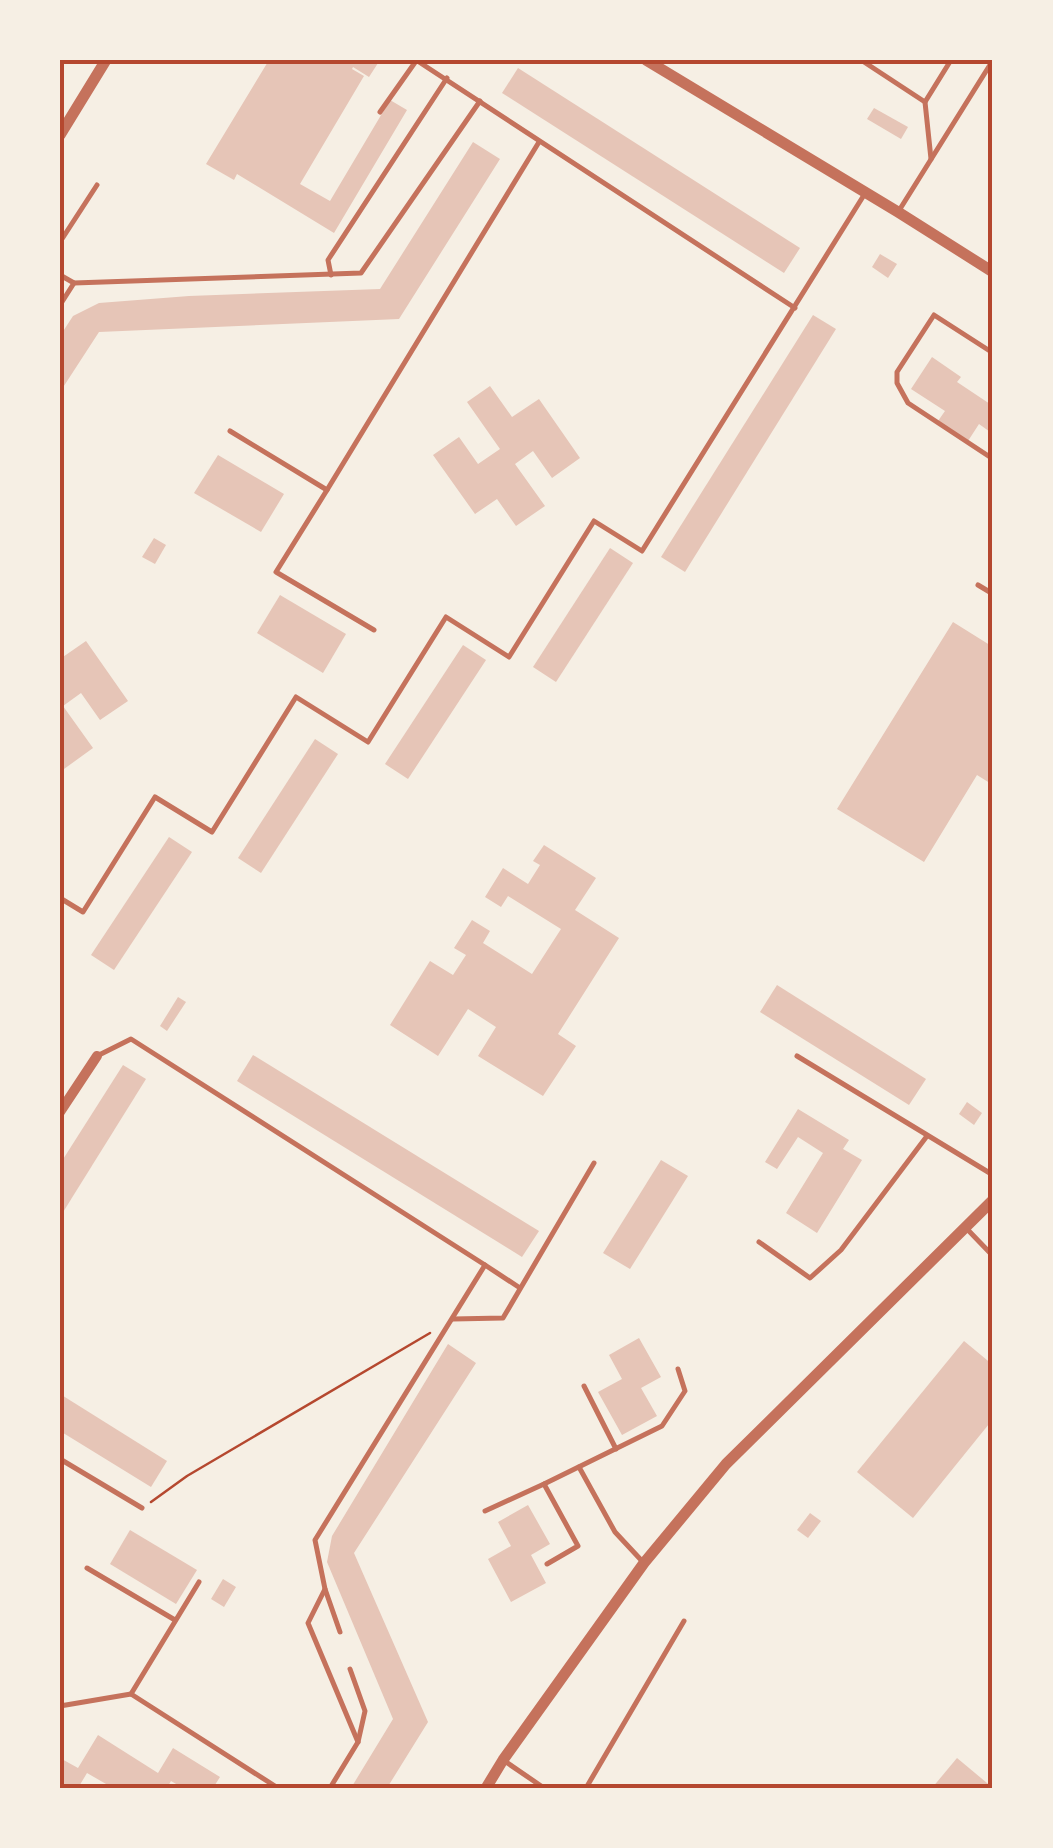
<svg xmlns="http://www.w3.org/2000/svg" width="1053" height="1848" viewBox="0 0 1053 1848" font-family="Rubik,sans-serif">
<rect width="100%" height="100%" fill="#f6efe4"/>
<g fill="#e6c5b7">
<polygon points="269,60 380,60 369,77 353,67 352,69 364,76 300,184 330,201 390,100 407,110 334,233 237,174 234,180 206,164"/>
<polygon points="518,68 800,248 784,273 502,93"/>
<polygon points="874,108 908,127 901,139 867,119"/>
<polygon points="473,142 500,159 399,319 99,332 60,392 60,336 73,316 99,303 189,296 380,289"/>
<polygon points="880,254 897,264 888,278 872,267"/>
<polygon points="813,315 836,329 685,572 661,557"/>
<polygon points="932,357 961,377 957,382 993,406 993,434 979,424 968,441 938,421 945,411 911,389"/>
<polygon points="490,386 512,417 539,399 580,458 552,478 533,451 515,464 545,506 516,526 497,499 475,514 433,455 459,437 478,464 500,449 467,402"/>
<polygon points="218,455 284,494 261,532 194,493"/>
<polygon points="154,538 166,545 155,564 142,557"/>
<polygon points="610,548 633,563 556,682 533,667"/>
<polygon points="280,595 346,634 323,673 257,633"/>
<polygon points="953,622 993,647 993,785 977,775 924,862 837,809"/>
<polygon points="86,641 128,701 100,720 81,693 63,706 93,748 64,769 60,763 60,659"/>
<polygon points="463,645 486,660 408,779 385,764"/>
<polygon points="315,739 338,754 261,873 238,858"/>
<polygon points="169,837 192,852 114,970 91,955"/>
<polygon points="544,845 596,878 575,910 619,938 558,1034 576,1046 543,1096 478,1056 496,1027 468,1009 438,1056 390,1025 430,961 453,975 466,955 454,948 472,920 490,931 483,943 532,974 561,929 508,896 501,907 485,897 503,868 528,884 540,865 533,861"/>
<polygon points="777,985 926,1079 909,1105 760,1012"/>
<polygon points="178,997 186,1002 167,1031 160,1026"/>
<polygon points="253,1055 539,1231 522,1257 237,1081"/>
<polygon points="123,1065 146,1079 60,1217 60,1164"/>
<polygon points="967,1102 982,1113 974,1125 959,1114"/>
<polygon points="798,1109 849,1140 843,1149 862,1160 817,1233 786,1213 823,1153 798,1137 777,1169 765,1162"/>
<polygon points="661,1160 688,1176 630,1269 603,1253"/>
<polygon points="639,1338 661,1377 641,1388 657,1416 622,1435 598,1392 622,1379 609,1355"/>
<polygon points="964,1341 993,1365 993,1419 913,1518 857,1472"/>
<polygon points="448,1344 476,1363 354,1553 428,1722 387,1788 351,1788 393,1719 327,1562 332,1536"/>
<polygon points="60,1394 167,1461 151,1487 60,1431"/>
<polygon points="528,1505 550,1544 531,1555 546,1583 511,1602 488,1559 511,1546 498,1522"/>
<polygon points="810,1513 821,1521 808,1538 797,1530"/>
<polygon points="130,1530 197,1570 176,1604 110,1564"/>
<polygon points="223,1579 236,1587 224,1607 211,1599"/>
<polygon points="98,1735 158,1773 173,1748 220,1777 213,1788 183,1788 171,1781 167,1788 113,1788 87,1773 78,1788 60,1788 60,1758 78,1768"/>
<polygon points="957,1758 993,1788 932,1788"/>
</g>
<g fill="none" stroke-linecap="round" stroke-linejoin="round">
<polyline stroke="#b5482f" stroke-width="2.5" points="151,1502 187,1476 430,1333"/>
<g stroke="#c5725c" stroke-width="5">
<polyline points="416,60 795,308"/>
<polyline points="861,60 925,102 951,60"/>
<polyline points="925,102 931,159"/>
<polyline points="380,112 416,61"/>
<polyline points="900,209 993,60"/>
<polyline points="60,242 97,185"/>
<polyline points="60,275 74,283 361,273 480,101"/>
<polyline points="331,275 328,260 447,78"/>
<polyline points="60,305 74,283"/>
<polyline points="993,353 934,315 897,372 897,383 908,403 993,459"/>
<polyline points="230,431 327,490 539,142"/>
<polyline points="327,490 276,572 374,630"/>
<polyline points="978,585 993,594"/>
<polyline points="60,898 83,912 155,797 212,832 296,697 368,742 446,617 509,657 594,521 642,551 864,195"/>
<polyline points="97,1056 131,1039 485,1265 315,1540 325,1589 308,1623 358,1742"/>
<polyline points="797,1056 993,1175"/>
<polyline points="967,1229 993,1256"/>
<polyline points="759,1242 810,1278 841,1250 927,1136"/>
<polyline points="485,1265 520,1288"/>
<polyline points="453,1319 503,1318 594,1163"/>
<polyline points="584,1386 616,1449"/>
<polyline points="60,1459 142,1508"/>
<polyline points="579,1467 615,1532 642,1561"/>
<polyline points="544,1484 578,1546 547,1564"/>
<polyline points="485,1511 544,1484 662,1426 685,1391 678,1369"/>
<polyline points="87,1568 175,1620"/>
<polyline points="325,1589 340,1632"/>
<polyline points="131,1694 199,1582"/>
<polyline points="60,1706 131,1694 278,1788"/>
<polyline points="506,1762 544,1788"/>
<polyline points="330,1788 358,1742 365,1711 350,1669"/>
<polyline points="586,1788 684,1621"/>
</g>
<polyline stroke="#c5725c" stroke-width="10" points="60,1112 97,1056"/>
<g stroke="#c5725c" stroke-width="11">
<polyline points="646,60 898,212 993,272"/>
<polyline points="60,135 106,60"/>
<polyline points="486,1788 503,1760 644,1563 726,1464 993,1200"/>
</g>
</g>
<rect width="1053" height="1848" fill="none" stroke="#f6efe4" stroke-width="125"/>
<rect x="62" y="62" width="928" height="1724" fill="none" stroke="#b5482f" stroke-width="4"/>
</svg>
